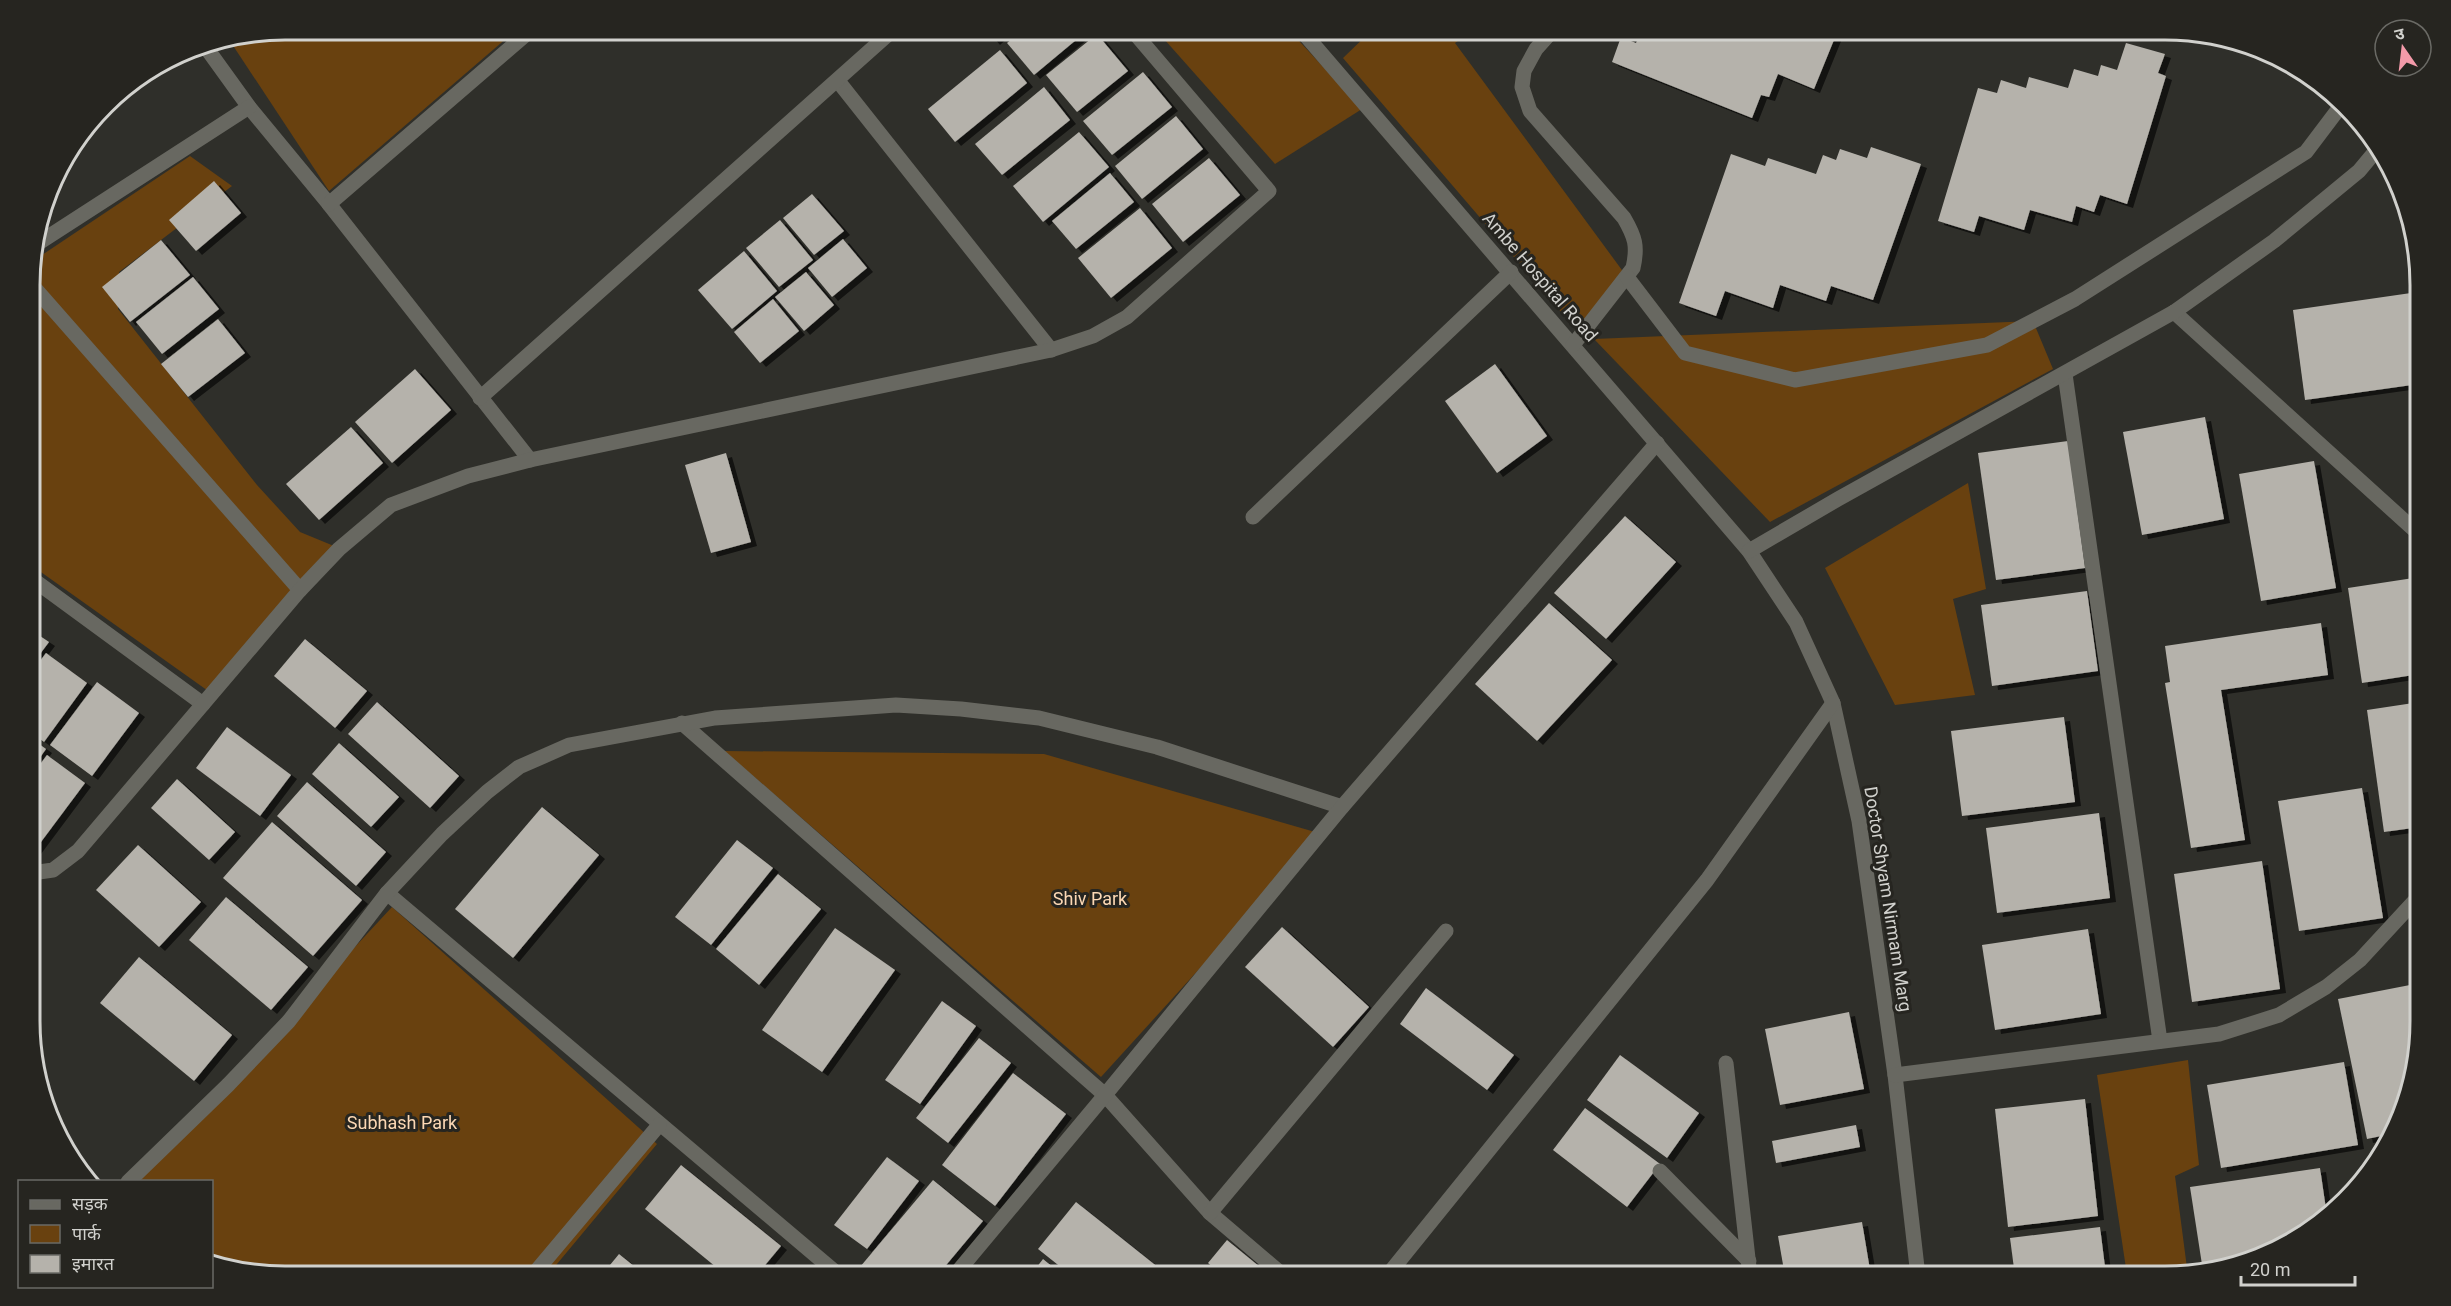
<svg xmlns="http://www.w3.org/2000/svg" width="2451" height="1306" viewBox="0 0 2451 1306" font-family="Roboto,'Noto Sans Devanagari',sans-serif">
<defs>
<filter id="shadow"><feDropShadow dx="6" dy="4" stdDeviation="0" flood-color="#0009"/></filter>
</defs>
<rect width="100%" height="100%" fill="#2f2f2a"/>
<g fill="#69410f">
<polygon points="286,30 516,30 329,191 230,41"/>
<polygon points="1156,30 1289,30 1362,109 1275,164"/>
<polygon points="1372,30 1473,30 1455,43 1630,281 1574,327 1343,58"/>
<polygon points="190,156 232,186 119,272 118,309 257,485 300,532 334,546 211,693 31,565 31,268 33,261"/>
<polygon points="2033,321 2053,369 1770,522 1594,339"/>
<polygon points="1968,483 1986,589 1953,599 1975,695 1895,705 1825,568"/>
<polygon points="724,751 1044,754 1322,834 1101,1077"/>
<polygon points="392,907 657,1144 547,1276 285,1276 212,1259 212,1182 137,1182"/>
<polygon points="2188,1060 2199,1165 2175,1176 2187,1268 2149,1275 2127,1275 2097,1075"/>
</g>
<g fill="#b5b2ab" filter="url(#shadow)">
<polygon points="985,30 1006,30 994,41"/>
<polygon points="1023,30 1088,30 1034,75 1007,43"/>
<polygon points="1641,30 1838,30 1814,89 1778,74 1769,97 1761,95 1752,118 1612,62 1621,37 1636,43"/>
<polygon points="1097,34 1128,71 1077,112 1046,75"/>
<polygon points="2126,43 2165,54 2158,73 2166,76 2127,204 2100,195 2094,212 2076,206 2072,222 2030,210 2024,230 1979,216 1974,232 1938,221 1978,88 1997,93 2001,80 2026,88 2029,77 2068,88 2074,69 2098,76 2101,65 2117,70"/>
<polygon points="1000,50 1027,83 955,142 928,109"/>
<polygon points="1143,72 1172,107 1112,155 1083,121"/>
<polygon points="1044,87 1070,120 1002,175 975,144"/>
<polygon points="1176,116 1203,149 1142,199 1115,166"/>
<polygon points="1079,132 1109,167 1043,222 1013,186"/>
<polygon points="1871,147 1921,164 1873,300 1831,286 1826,301 1780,285 1773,308 1725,291 1716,316 1679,303 1731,154 1765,166 1768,158 1816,174 1823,155 1836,160 1840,149 1867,158"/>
<polygon points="1209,158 1240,195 1183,242 1152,204"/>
<polygon points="1110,173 1134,202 1076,249 1052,221"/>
<polygon points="214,181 241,213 196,251 169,220"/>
<polygon points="812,194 844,231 814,255 783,218"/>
<polygon points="1140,208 1172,248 1111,298 1078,258"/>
<polygon points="780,220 813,260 779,287 746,248"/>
<polygon points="843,239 867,268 832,297 808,268"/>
<polygon points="161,240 190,275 130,322 102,287"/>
<polygon points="744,251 777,291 732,329 698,290"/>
<polygon points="806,272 834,305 804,331 775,297"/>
<polygon points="193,277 219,309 162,354 136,322"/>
<polygon points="2411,293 2419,348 2419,384 2305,400 2293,310"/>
<polygon points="773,299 799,331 760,363 734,332"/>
<polygon points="218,319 245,353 188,397 161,364"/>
<polygon points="1495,364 1547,436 1497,473 1445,401"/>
<polygon points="415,369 451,410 392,463 355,422"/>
<polygon points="2205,417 2224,519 2142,535 2123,432"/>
<polygon points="351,427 383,463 319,520 286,484"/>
<polygon points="2068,441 2085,568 1996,580 1978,453"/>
<polygon points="726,453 751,542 711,553 685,465"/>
<polygon points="2314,461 2336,588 2261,601 2239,474"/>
<polygon points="1625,516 1676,562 1606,639 1554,593"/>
<polygon points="2420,577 2420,674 2362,683 2348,588"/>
<polygon points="2087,591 2098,671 1992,686 1981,605"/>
<polygon points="1549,603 1612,660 1537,741 1475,684"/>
<polygon points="2321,623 2328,675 2221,690 2245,840 2191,848 2165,683 2170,682 2165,646"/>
<polygon points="31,630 49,642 31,666"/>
<polygon points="305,639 367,691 335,728 274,676"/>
<polygon points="46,653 87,683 44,742 32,733 31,673"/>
<polygon points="97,682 139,713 92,776 50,745"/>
<polygon points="377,702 459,776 430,808 348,734"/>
<polygon points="2420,702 2420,827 2384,832 2367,710"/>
<polygon points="2064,717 2075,802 1962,816 1951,731"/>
<polygon points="227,727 291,775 260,816 196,768"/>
<polygon points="32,739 46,749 32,769"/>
<polygon points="339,743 399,797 371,827 312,774"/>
<polygon points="47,755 85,783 32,854 32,775"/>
<polygon points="177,779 235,832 209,860 151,808"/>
<polygon points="307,782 386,852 356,886 277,816"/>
<polygon points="2362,788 2383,918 2299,931 2278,801"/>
<polygon points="542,807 599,855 513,958 455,909"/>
<polygon points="2099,813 2110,898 1997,913 1986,828"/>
<polygon points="272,822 362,900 313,956 223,878"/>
<polygon points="737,840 773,868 711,945 675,917"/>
<polygon points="138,845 201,902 159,947 96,890"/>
<polygon points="2262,861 2280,989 2192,1002 2174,874"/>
<polygon points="778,874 821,909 759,985 716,949"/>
<polygon points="226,897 308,967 271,1010 189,940"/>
<polygon points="1282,927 1369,1007 1333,1047 1245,967"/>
<polygon points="835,928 895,970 822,1072 762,1030"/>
<polygon points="2088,929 2101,1014 1995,1030 1982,945"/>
<polygon points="139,957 232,1035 194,1081 100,1003"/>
<polygon points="2410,985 2419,1028 2395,1133 2367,1139 2338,999"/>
<polygon points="1426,988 1514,1055 1487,1090 1400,1024"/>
<polygon points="942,1001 976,1026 920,1104 885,1080"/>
<polygon points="1849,1012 1864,1089 1780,1105 1765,1029"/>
<polygon points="979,1038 1011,1063 948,1143 916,1118"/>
<polygon points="1620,1055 1699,1113 1667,1158 1587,1100"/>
<polygon points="2344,1062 2358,1145 2221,1168 2207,1085"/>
<polygon points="1013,1073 1066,1114 995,1206 942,1165"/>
<polygon points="2085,1099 2098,1216 2008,1227 1995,1109"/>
<polygon points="1585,1108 1660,1164 1627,1207 1553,1150"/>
<polygon points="1856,1125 1860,1147 1776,1163 1772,1141"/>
<polygon points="887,1157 919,1181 867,1249 834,1225"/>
<polygon points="681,1165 781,1246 756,1276 727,1276 645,1209"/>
<polygon points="2320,1168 2327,1216 2307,1233 2247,1263 2203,1271 2190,1187"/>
<polygon points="933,1180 983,1221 937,1276 871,1276 860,1267"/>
<polygon points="1076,1202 1169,1276 1072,1276 1038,1249"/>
<polygon points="1862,1222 1871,1276 1785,1276 1778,1236"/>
<polygon points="2100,1227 2106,1275 2015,1276 2010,1238"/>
<polygon points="1227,1240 1271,1276 1223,1276 1208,1263"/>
<polygon points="619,1254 646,1276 601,1276"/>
<polygon points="1043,1259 1064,1276 1030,1276"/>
</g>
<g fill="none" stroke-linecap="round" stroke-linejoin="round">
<g stroke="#686861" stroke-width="15">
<polyline points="1301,30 1749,551 1796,622 1833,703 1859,821 1895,1075 1918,1276"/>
<path d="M1553,30L1536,49L1524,71L1522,87L1530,111L1624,218C1635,237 1638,246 1633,268L1573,345"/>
<polyline points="205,46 249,107 329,204 530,460"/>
<polyline points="838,81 1051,350"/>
<polyline points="329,204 531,30"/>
<polyline points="37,244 249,107"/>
<polyline points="1627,277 1685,353 1795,380 1987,345 2075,299 2306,152 2343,103"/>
<polyline points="31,284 300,590"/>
<polyline points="2174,312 2420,535"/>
<polyline points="2065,374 2160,1041"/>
<polyline points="480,398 893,30"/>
<polyline points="1253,517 1511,272"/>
<polyline points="1749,551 1838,499 2174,312 2274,241 2359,171 2379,147"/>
<polyline points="31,578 203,704"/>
<polyline points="682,723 1105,1095 1210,1213 1284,1276"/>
<polyline points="32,873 53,870 78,851 300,590 339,549 391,505 468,476 530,460 1051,350 1093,336 1127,317 1269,191 1132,30"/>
<polyline points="387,893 840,1276"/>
<polyline points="1726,1063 1750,1276"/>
<polyline points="1895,1075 2219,1034 2279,1015 2326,987 2360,960 2421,894"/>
<polyline points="1660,1171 1749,1261"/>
<polyline points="128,1182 228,1085 289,1021 387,893 442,834 487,792 519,767 569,745 715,718 896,705 961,709 1039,718 1157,747 1342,807"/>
<polyline points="1210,1213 1446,931"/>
<polyline points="1576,1273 1579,1276"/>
<polyline points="532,1276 659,1125"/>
<polyline points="954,1276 1105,1095 1342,807 1657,443"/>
<polyline points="1387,1276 1707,880 1833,703"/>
</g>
</g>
<g text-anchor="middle" stroke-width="6" stroke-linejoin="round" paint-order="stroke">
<g font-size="18" fill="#d1d1cd" stroke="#262520">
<text transform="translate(1540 277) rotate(49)" y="6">Ambe Hospital Road</text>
<text transform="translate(1888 899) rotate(81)" y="6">Doctor Shyam Nirmam Marg</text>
</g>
<g font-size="18" fill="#fcd8b4" stroke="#262520">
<text x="1090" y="905">Shiv Park</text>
<text x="402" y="1129">Subhash Park</text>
</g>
</g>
<path d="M0 0H2451V1306H0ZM285 40H2165A245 245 0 0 1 2410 285V1021A245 245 0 0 1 2165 1266H285A245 245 0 0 1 40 1021V285A245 245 0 0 1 285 40Z" fill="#262520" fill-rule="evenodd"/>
<path fill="none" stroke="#d1d1cd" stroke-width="3" d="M285 40H2165A245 245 0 0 1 2410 285V1021A245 245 0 0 1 2165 1266H285A245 245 0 0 1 40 1021V285A245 245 0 0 1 285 40Z"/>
<rect x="18" y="1180" width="195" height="108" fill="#262520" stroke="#6a6a65" stroke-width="1.5"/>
<rect x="30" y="1200" width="30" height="9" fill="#686861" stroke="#6a6a65" stroke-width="1.5"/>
<text x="72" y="1210" font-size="18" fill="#d1d1cd">सड़क</text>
<rect x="30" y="1225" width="30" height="18" fill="#69410f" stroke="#6a6a65" stroke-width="1.5"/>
<text x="72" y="1240" font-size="18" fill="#d1d1cd">पार्क</text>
<rect x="30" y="1255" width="30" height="18" fill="#b5b2ab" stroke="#6a6a65" stroke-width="1.5"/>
<text x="72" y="1270" font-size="18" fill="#d1d1cd">इमारत</text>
<g transform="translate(2403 48) rotate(346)"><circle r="28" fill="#262520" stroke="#6a6a65" stroke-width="1.5"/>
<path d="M0-4.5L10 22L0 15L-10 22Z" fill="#f39aa9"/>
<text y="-9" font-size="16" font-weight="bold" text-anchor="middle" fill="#d1d1cd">उ</text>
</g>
<path d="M2241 1276v9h114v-9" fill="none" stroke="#d1d1cd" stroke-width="3"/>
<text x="2250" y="1276" font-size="18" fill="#d1d1cd" stroke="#262520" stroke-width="4.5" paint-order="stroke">20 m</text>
</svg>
